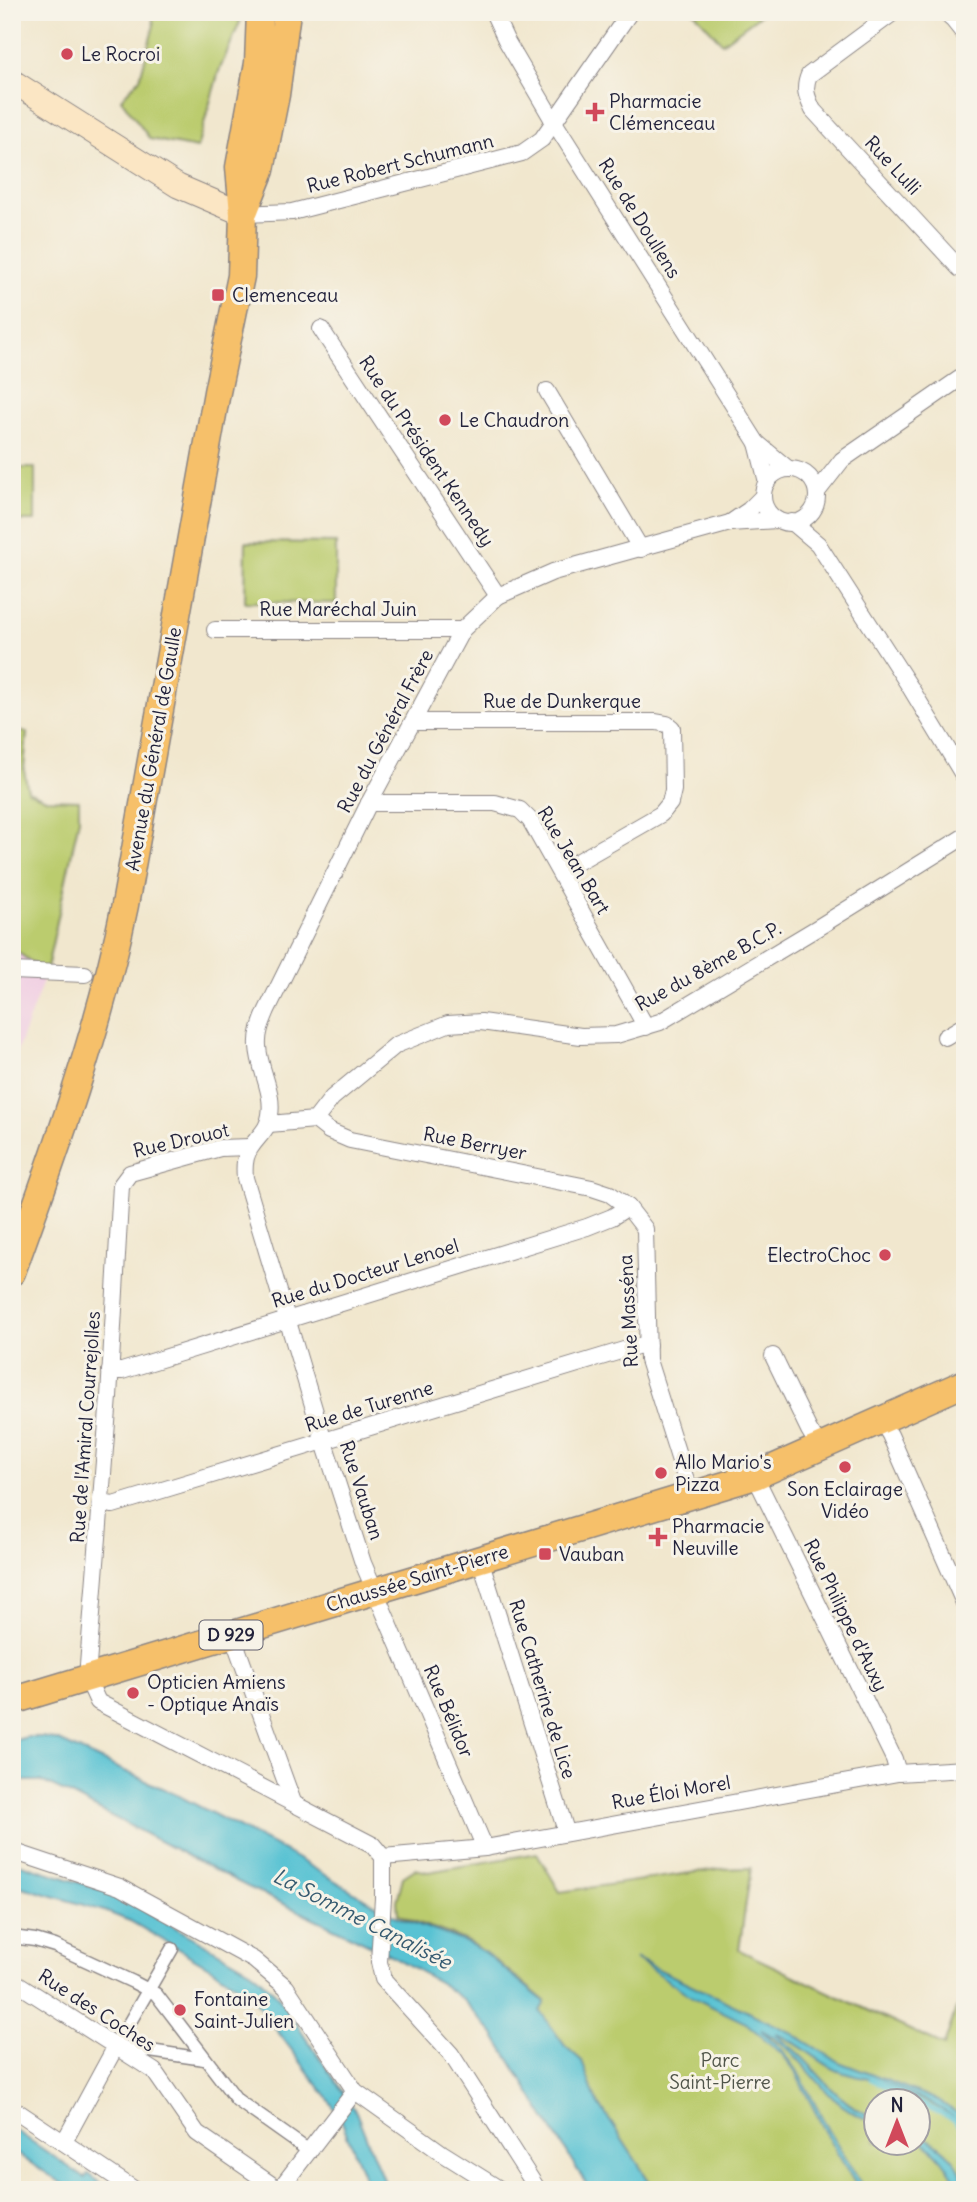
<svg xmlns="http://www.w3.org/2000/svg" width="977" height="2202" viewBox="0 0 977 2202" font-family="Delius,sans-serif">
<rect width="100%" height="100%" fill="#f7f3e8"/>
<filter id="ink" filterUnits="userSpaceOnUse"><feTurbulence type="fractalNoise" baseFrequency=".0143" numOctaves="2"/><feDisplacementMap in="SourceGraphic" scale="14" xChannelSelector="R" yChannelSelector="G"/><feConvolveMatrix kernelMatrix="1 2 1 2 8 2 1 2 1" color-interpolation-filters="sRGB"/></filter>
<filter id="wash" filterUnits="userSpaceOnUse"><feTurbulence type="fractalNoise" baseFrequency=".00686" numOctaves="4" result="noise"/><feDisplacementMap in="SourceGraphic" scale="28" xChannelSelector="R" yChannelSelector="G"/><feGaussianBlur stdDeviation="1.57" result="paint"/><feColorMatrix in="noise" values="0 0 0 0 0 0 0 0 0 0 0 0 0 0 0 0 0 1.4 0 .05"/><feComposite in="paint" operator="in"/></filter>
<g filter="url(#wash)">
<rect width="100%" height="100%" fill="#f1e7ce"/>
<polygon fill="#f1d0e3" points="12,948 46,973 12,1065"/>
<g fill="#bbcc6e" stroke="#6e7754" stroke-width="2" fill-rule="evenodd">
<polygon points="151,12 241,12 240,22 219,71 197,148 150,139 121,99 140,78 154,25"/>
<polygon points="694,12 764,12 722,43"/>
<rect x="12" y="468" width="23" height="53"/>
<polygon points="246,542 336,543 336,603 245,602"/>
<polygon points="12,732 27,732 24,770 28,791 46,799 79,800 79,819 46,973 12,948"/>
<path d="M537,1853L560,1892L718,1869L751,1868L739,1950L944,2046L956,2009L965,1998V2190H655L595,2098L582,2061L565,2046L540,2011L545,2001C522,1983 495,1957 470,1943C447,1931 421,1926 398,1914L397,1901L403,1877L415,1869L428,1872ZM876,2100H918V2142H876Z"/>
</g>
<g fill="#58c2d3" stroke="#3d7287" stroke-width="2">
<polygon points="27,1737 42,1737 59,1741 179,1796 288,1853 395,1916 468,1943 484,1952 545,2002 540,2011 565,2046 582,2061 595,2098 655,2190 590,2190 493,2033 463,2000 443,1985 391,1955 246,1886 69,1794 41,1781 12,1781 12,1741"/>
<polygon points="12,1861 118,1895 252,1971 278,1996 356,2112 387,2190 369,2190 342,2122 331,2103 250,1994 214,1970 130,1921 104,1911 12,1884"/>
<path d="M635,1958L788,2031L839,2062L935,2099L962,2116L965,2119V2127C949,2109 907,2092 884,2083C868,2078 852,2077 836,2070C815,2060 798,2041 776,2034C785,2042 795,2050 804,2059C831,2087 839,2102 875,2118V2123C860,2117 845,2109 833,2098C809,2074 792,2045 761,2030L780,2047L797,2070L830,2132L865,2190H859L829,2139L793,2068L781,2053L746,2023L692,1997Z"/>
<polygon points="12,2128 85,2178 88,2174 110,2190 73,2190 12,2151"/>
<path d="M918,2134C940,2144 965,2163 965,2190H960C950,2169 938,2150 918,2139Z"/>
</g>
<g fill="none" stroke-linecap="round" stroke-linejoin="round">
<g stroke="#58c2d3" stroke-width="5">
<polyline points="871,2079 915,2100"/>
<polyline points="918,2102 955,2120 965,2131"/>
</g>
</g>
</g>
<g filter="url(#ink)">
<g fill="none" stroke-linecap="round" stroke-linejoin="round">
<g stroke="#8a8484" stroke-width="15">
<g id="pedestrian">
<polyline points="12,1937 35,1940 55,1946 133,1982 156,1994 237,2100 309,2151"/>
<polyline points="172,1949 116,2046 204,2059"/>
</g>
</g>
<g stroke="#8a8484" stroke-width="18">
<g id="minor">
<polyline points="493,12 506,40 554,122 757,443 787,468"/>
<path d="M894,12L809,75C803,89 807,97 813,110L960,269L965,266"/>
<polyline points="944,12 953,20 965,35"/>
<polyline points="243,214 292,212 522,153 542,139 630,12"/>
<polyline points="321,329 498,596"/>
<polyline points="547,391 641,549"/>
<polyline points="757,443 767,482"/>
<circle cx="790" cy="496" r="27"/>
<polyline points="817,492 842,460 965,375"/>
<polyline points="792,522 818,544 910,687 965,778"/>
<polyline points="730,523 749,510 763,496"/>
<polyline points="215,630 462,630"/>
<polyline points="413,722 656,722 667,724 672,728 673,790 670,803 661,814 560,872"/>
<polyline points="369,803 495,803 520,810 530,820 646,1027"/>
<polyline points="12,971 85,974"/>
<polyline points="945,1037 965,1025"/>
<polyline points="315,1120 329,1131 350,1140 592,1188 610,1194 628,1207 645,1229 648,1360 685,1477 693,1495"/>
<polyline points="269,1124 315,1120 332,1098 396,1045 448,1024 481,1022 581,1036 616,1035 660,1022 822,925 965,836"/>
<polyline points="250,1147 220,1148 130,1173 121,1185 109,1397 87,1678 98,1702 373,1845 383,1857"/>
<polyline points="773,1356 809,1430 820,1448"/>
<polyline points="110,1371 122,1371 587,1227 612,1217 628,1207"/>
<polyline points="881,1420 890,1435 965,1605"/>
<polyline points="755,1476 894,1759 898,1773"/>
<polyline points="101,1503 113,1505 637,1346 648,1345"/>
<polyline points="480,1559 566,1831"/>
<polyline points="232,1634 293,1802"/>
<path d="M485,1848L363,1563L324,1442L245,1178C244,1167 244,1156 251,1147C259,1135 268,1130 270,1115C274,1091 259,1070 258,1046C257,1033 262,1022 267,1010L369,803L462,630L498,596L553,572L730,523L777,520"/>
<polyline points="12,1851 120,1887 254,1960 286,1987 355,2091 442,2153 501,2190"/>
<polyline points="383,1857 485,1848 898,1773 965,1769"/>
<polyline points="383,1857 383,1898 379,1962 383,1979 451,2054 538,2190"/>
<polyline points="12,1980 154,2071 197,2133 279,2190"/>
<polyline points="12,2108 135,2190"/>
<polyline points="64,2142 116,2046"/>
<polyline points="279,2190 355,2091"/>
</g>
</g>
<g stroke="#8a8484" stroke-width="25">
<polyline id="secondary" points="12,81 178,186 243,214"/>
</g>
<g stroke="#8a8484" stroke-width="29">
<g id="primary">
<polyline points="245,210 261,170 276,95 287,12"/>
<path d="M12,1272C56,1151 99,1031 125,905L217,392L241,276L243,214L239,167L258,63L260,12"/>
<polyline points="12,1701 755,1476 965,1383"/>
</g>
</g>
<use href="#pedestrian" stroke="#fff" stroke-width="12"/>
<use href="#minor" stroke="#fff" stroke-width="16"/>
<use href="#secondary" stroke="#fbe6c4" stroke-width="23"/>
<use href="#primary" stroke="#f6c06b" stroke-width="26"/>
</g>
</g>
<g fill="#d1495b" stroke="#f7f3e8" stroke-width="2.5">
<circle cx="67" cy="54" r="7"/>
<path d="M591.5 101.5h7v7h7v7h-7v7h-7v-7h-7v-7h7z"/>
<rect x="211" y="288" width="14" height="14" rx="3.5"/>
<circle cx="445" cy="420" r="7"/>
<circle cx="885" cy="1255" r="7"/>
<circle cx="845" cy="1467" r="7"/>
<circle cx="661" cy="1473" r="7"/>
<path d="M654.5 1526.5h7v7h7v7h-7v7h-7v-7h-7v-7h7z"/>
<rect x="538" y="1547" width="14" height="14" rx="3.5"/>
<circle cx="133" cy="1693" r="7"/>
<circle cx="180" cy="2010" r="7"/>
</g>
<g text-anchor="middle" stroke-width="6" stroke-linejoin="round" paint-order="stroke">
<rect fill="#f7f3e8" stroke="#62616f" stroke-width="2" x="199.5" y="1620.5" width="63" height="29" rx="5"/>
<g font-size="18" font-weight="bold" fill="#22223b">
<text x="231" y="1641">D 929</text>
</g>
<g font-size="19" fill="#22223b" stroke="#f7f3e8" text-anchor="start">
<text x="81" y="61">Le Rocroi</text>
<text x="609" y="108">Pharmacie<tspan x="609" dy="22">Clémenceau</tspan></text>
<text x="232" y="302">Clemenceau</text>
<text x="459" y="427">Le Chaudron</text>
<text x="871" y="1262" text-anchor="end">ElectroChoc</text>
<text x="675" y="1469">Allo Mario's<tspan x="675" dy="22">Pizza</tspan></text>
<text x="845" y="1496" text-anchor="middle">Son Eclairage<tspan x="845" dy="22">Vidéo</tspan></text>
<text x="672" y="1533">Pharmacie<tspan x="672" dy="22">Neuville</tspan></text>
<text x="559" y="1561">Vauban</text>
<text x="147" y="1689">Opticien Amiens<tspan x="147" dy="22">- Optique Anaïs</tspan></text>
<text x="194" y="2006">Fontaine<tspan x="194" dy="22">Saint-Julien</tspan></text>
</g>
<g font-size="19" fill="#22223b" stroke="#f7f3e8">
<text transform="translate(400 163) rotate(-14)" y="7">Rue Robert Schumann</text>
<text transform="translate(893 165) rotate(47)" y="7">Rue Lulli</text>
<text transform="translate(640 218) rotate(58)" y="7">Rue de Doullens</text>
<text transform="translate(427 451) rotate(56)" y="7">Rue du Président Kennedy</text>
<text x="338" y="616">Rue Maréchal Juin</text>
<text x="562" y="708">Rue de Dunkerque</text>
<text transform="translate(385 731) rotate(-62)" y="7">Rue du Général Frère</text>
<text transform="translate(153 749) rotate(-80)" y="7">Avenue du Général de Gaulle</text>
<text transform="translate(574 860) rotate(59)" y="7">Rue Jean Bart</text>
<text transform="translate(708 966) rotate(-29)" y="7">Rue du 8ème B.C.P.</text>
<text transform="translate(181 1140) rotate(-13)" y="7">Rue Drouot</text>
<text transform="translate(475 1143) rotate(11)" y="7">Rue Berryer</text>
<text transform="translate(365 1273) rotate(-17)" y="7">Rue du Docteur Lenoel</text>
<text transform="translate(628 1311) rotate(-93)" y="7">Rue Masséna</text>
<text transform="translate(369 1406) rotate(-17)" y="7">Rue de Turenne</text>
<text transform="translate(85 1427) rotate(-86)" y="7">Rue de l'Amiral Courrejolles</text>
<text transform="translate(362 1490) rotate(72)" y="7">Rue Vauban</text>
<text transform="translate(417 1578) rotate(-17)" y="7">Chaussée Saint-Pierre</text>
<text transform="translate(846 1615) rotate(64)" y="7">Rue Philippe d'Auxy</text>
<text transform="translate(543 1689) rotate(73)" y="7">Rue Catherine de Lice</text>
<text transform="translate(449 1711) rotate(67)" y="7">Rue Bélidor</text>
<text transform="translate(671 1792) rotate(-10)" y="7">Rue Éloi Morel</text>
<text transform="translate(97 2010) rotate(33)" y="7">Rue des Coches</text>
</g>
<g font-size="19" fill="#50554a" stroke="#f7f3e8">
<text x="720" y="2067">Parc<tspan x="720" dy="22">Saint-Pierre</tspan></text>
</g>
<g font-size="21" font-style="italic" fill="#355a70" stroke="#f7f3e8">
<text transform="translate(362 1919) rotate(27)" y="7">La Somme Canalisée</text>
</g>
</g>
<rect width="977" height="2202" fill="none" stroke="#f7f3e8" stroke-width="42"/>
<g transform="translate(897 2122)"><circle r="33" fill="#f7f3e8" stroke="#a29fa3" stroke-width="2"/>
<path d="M0-5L12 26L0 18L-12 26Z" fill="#d1495b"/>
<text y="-10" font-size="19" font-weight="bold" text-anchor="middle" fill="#22223b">N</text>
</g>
</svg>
